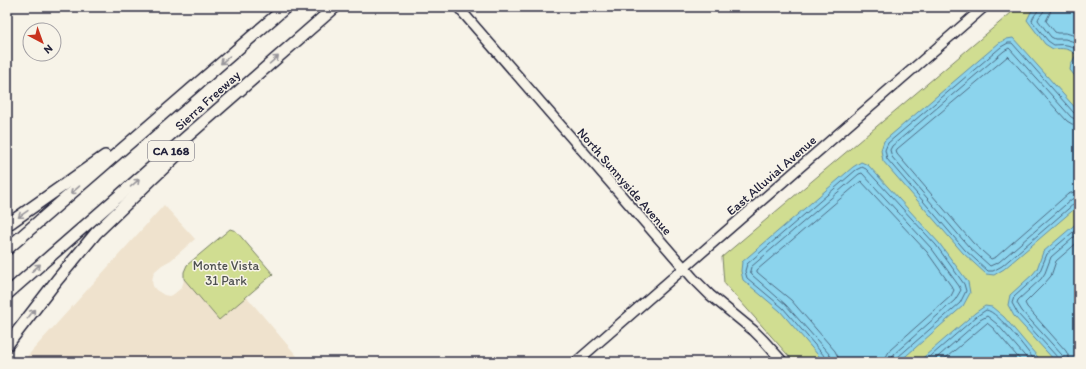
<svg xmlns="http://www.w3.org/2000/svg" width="1086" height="369" viewBox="0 0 1086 369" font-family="Itim,sans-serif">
<rect width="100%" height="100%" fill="#f7f3e8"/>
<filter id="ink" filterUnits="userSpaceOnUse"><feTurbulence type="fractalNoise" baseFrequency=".025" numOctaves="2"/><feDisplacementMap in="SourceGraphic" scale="8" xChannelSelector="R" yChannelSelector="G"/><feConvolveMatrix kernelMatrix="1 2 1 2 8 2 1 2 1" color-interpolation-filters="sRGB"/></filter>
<g filter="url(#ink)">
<polygon fill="#efe2cd" points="164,205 195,239 171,260 162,265 155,271 153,276 152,281 153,286 156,290 164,295 169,296 174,294 181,288 183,284 184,279 219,320 246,296 302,362 22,362"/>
<g fill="#d0dd91" stroke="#798066">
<polygon points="1018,7 1079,7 1079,362 794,362 724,283 722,257"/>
<polygon points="230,229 236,231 273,274 219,320 184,279 184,272 187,265"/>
</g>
<g fill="#8cd4ed" stroke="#628da6">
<path d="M1037,7H1079V81L1070,70L1071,64L1076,55C1070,48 1062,48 1053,49L1045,44L1027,20L1031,12Z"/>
<polygon points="1013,38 1079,112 1079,205 1004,269 994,275 986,274 963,253 883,161 881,150 884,141 999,43 1007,39"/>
<polygon points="861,162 868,165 939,243 968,282 970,293 963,306 899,362 824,362 780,311 743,280 741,271 742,262 853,167"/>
<polygon points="1079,221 1079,362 1056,362 1014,316 1008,305 1010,295 1033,274 1037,269 1043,252"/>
<polygon points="985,306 992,307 1004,317 1042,362 918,362 975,313"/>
</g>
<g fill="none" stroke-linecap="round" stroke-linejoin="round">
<g stroke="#4c6982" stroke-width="1">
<path d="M1039,7C1039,12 1033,15 1032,21L1048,41L1054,45C1065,44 1072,44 1079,53"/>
<path d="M1045,7C1044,14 1039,15 1038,20L1051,37L1055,39H1065L1075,42L1079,45"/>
<polyline points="1051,7 1050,13 1046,21 1055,32 1057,33 1066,33 1079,37"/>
<polyline points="1079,115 1074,113 1012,43 1008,43 1001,47 888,143 885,150 887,159 965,250 988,271 993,271 1002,266 1075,203 1079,202"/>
<polyline points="1079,120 1075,119 1071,117 1010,49 1009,48 1004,51 892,146 890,150 892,157 969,247 990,266 999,262 1072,199 1079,197"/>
<polyline points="1079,126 1072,124 1067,121 1009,57 1008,56 897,149 896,151 897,154 973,243 991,259 996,257 1068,194 1074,192 1079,191"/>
<polyline points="827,362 826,358 783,308 747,278 745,271 747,264 856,170 862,167 866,169 936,245 964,284 966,291 960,303 898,357 896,362"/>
<polyline points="832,362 830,355 786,305 752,275 750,271 751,267 859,174 862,173 932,249 959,286 961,290 955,300 894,354 892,358 891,362"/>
<polyline points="838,362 838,357 835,351 791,300 764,278 757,272 757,270 861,181 927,252 954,290 951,296 890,350 887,355 885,362"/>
<path d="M924,362L977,316L986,310C998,311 1028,352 1036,362"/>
<polyline points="932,362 980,320 987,316 997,324 1030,362"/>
<polyline points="941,362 987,323 993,328 1022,362"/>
<polyline points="1059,362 1058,358 1018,314 1012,303 1014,297 1036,277 1040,271 1047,254 1079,227"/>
<polyline points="1064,362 1063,358 1062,355 1022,311 1017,303 1018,300 1041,279 1045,273 1051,257 1079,233"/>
<polyline points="1070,362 1069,357 1066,351 1027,307 1025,303 1045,283 1051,276 1056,261 1079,241"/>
</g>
<g stroke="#22223b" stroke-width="12">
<g id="secondary">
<polyline points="458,7 693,278 710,295 754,331 764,341 783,362"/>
<polyline points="576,362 984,7"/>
</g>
</g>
<g stroke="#22223b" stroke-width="14">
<g id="highway">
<polyline points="7,225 105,156"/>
<polyline points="7,249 286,7"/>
<polyline points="7,294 335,7"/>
<polyline points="7,345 57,280 96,233 177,155"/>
</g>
</g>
<use href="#secondary" stroke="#f7f3e8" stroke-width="9"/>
<use href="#highway" stroke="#f7f3e8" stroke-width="11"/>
</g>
<defs><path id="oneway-shaft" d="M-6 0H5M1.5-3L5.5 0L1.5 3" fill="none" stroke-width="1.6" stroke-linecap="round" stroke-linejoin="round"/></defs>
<g stroke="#97959a">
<use href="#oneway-shaft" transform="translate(225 60) rotate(139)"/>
<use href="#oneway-shaft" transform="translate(274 60) rotate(-41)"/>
<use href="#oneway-shaft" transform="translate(135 183) rotate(-41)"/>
<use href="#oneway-shaft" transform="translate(75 190) rotate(139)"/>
<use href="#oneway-shaft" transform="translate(23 214) rotate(145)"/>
<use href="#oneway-shaft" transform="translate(36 268) rotate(-41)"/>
<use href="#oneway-shaft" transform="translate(31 314) rotate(-52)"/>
</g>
</g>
<g text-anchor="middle" stroke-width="3" stroke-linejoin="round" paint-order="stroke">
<rect fill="#f7f3e8" stroke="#62616f" stroke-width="1" x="148" y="141" width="46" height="20" rx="3"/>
<g font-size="12" font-weight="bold" fill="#22223b">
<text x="171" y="155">CA 168</text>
</g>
<g font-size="13" fill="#22223b" stroke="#f7f3e8">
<text transform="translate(207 100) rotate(-42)" y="5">Sierra Freeway</text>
<text transform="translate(771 175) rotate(-41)" y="5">East Alluvial Avenue</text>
<text transform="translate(625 181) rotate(49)" y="5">North Sunnyside Avenue</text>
</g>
<g font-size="13" fill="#4e5150" stroke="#f7f3e8">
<text x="226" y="270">Monte Vista<tspan x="226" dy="15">31 Park</tspan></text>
</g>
</g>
<rect width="1086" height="369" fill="none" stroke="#f7f3e8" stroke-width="24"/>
<rect x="12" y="12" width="1062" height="345" fill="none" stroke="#22223b" stroke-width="1.5" filter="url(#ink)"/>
<g transform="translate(42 42) rotate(139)"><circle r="19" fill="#f7f3e8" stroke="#a29fa3"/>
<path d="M0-3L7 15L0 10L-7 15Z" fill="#c8321e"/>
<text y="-6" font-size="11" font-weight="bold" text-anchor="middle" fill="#22223b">N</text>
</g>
</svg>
